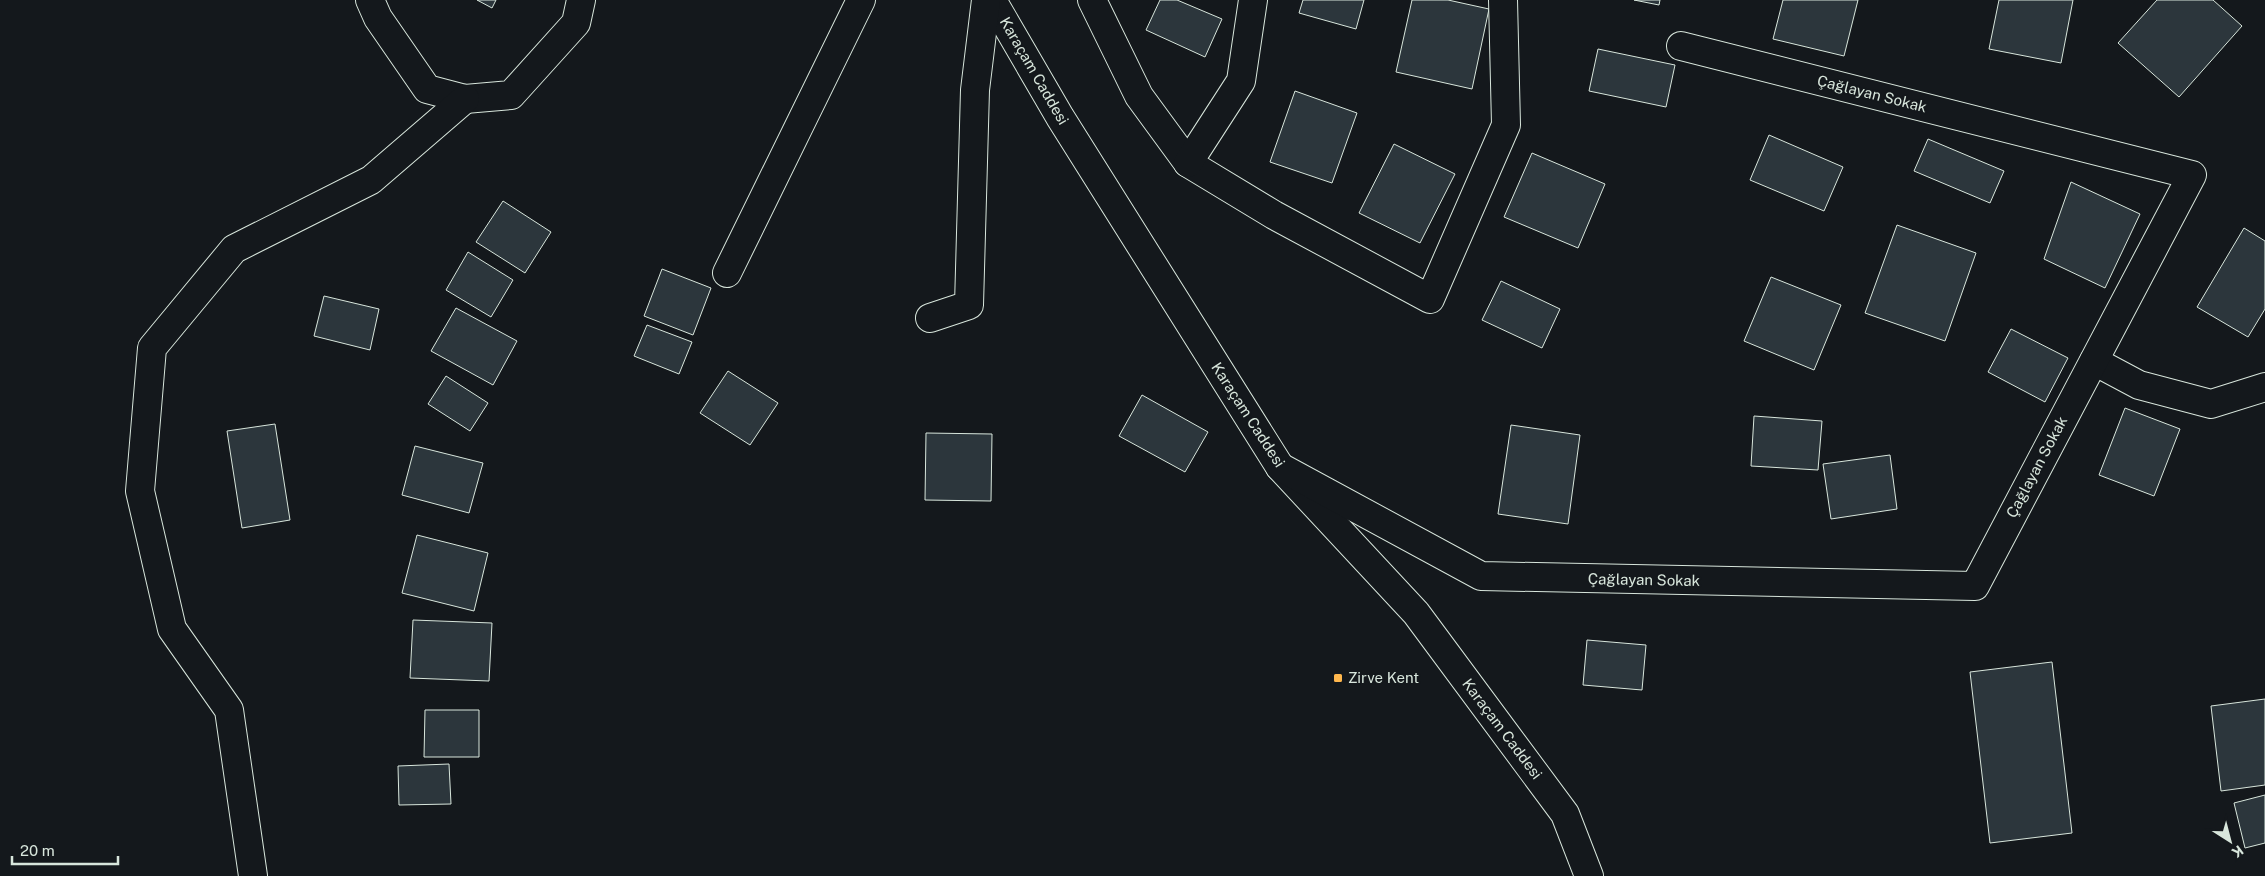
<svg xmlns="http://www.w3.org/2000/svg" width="2265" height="876" viewBox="0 0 2265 876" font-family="'Public Sans',sans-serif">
<rect width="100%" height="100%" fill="#14181c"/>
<g fill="#2c363c" stroke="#d8e6dc">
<polygon points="477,0 496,0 492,8"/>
<polygon points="1160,0 1177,0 1222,19 1205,57 1146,30"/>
<polygon points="1303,0 1364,0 1356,29 1299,13"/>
<polygon points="1412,0 1448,0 1489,9 1472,89 1396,72"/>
<polygon points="1634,0 1660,0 1659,5"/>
<polygon points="1783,0 1858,0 1844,56 1773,39"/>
<polygon points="1999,0 2073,0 2061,63 1989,49"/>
<polygon points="2157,0 2213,0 2242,26 2179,97 2118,43"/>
<polygon points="1598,49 1675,65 1666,107 1589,91"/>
<polygon points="1295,91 1357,113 1332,183 1270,162"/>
<polygon points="1769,135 1843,167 1824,211 1750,180"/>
<polygon points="1928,139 2004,171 1990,203 1914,171"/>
<polygon points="1394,144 1455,174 1420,243 1359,213"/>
<polygon points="1532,153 1605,184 1578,248 1504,217"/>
<polygon points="2071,182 2140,214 2105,288 2044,259"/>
<polygon points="503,201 551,232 525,273 476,242"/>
<polygon points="1897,225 1976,253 1945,341 1865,313"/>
<polygon points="2244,228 2265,241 2265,309 2248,337 2197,307"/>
<polygon points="468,252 513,280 491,317 446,290"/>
<polygon points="662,269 711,288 693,335 644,316"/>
<polygon points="1771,277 1841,305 1814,370 1744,341"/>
<polygon points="1501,281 1560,309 1542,348 1482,320"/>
<polygon points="324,296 379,309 370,350 314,336"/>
<polygon points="456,308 517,341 493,385 431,351"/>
<polygon points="647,325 692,342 679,374 634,356"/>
<polygon points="2011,329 2068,358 2045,402 1988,372"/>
<polygon points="728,371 778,403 750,445 700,413"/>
<polygon points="446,376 488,403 470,431 428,404"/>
<polygon points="1142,395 1208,432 1185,472 1119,436"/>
<polygon points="2125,408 2180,429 2154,496 2099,475"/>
<polygon points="1754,416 1822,421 1818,470 1751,466"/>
<polygon points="275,424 290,520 242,528 227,431"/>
<polygon points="1511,425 1580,435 1568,524 1498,514"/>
<polygon points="926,433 992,434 991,501 925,500"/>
<polygon points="415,446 483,463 469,513 402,495"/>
<polygon points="1890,455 1897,509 1831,519 1823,464"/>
<polygon points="417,535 488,553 474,611 402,593"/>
<polygon points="413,620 492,623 489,681 410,678"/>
<polygon points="1587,640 1646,645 1642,690 1583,685"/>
<polygon points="2052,662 2072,833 1990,843 1970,672"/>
<polygon points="2265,699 2265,785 2221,791 2211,706"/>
<polygon points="425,710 479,710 479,757 424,757"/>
<polygon points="449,764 451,804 399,805 398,766"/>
<polygon points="2265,795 2265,843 2245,848 2234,803"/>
</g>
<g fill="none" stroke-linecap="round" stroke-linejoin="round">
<g stroke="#d8e6dc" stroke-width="30">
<g id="minor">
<polyline points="370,0 378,18 427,89 465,99 511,95 576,23 581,0"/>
<polyline points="992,0 1060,117 1280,467 1416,613 1565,814 1589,876"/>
<polyline points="1092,0 1139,96 1188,163 1274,215 1430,299 1506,125 1503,0"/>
<polyline points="1188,163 1241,81 1253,0"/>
<polyline points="727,273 861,0"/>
<polyline points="930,318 969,305 975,90 986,0"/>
<polyline points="2094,361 2139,385 2211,404 2265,387"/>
<polyline points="1280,467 1481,576 1975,586 2192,175 1681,46"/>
<polyline points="253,876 229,710 172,629 140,491 152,348 234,249 371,180 465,99"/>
</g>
</g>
<use href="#minor" stroke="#14181c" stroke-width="28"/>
</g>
<rect fill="#ffb74d" stroke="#14181c" stroke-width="2" x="1333" y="673" width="10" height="10" rx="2.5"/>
<g text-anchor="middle" stroke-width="4" stroke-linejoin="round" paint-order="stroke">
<g font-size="15" fill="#d8e6dc" stroke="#14181c">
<text transform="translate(1034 71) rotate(60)" y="5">Karaçam Caddesi</text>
<text transform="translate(1872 94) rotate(14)" y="5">Çağlayan Sokak</text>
<text transform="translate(1248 415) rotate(57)" y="5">Karaçam Caddesi</text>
<text transform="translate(2037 467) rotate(-62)" y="5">Çağlayan Sokak</text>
<text transform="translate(1644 580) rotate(1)" y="5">Çağlayan Sokak</text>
<text transform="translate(1502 729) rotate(53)" y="5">Karaçam Caddesi</text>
</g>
<g font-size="15" fill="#d8e6dc" stroke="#14181c" text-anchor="start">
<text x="1348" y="683">Zirve Kent</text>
</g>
</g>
<g transform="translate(2230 841) rotate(144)" stroke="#14181c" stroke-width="4" paint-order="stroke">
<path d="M0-4L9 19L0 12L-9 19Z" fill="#d8e6dc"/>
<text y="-8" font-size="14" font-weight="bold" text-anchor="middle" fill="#d8e6dc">K</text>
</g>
<path d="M12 856v8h106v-8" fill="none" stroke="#d8e6dc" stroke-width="2.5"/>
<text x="20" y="856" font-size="15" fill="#d8e6dc" stroke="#14181c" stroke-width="4" paint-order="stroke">20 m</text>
</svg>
